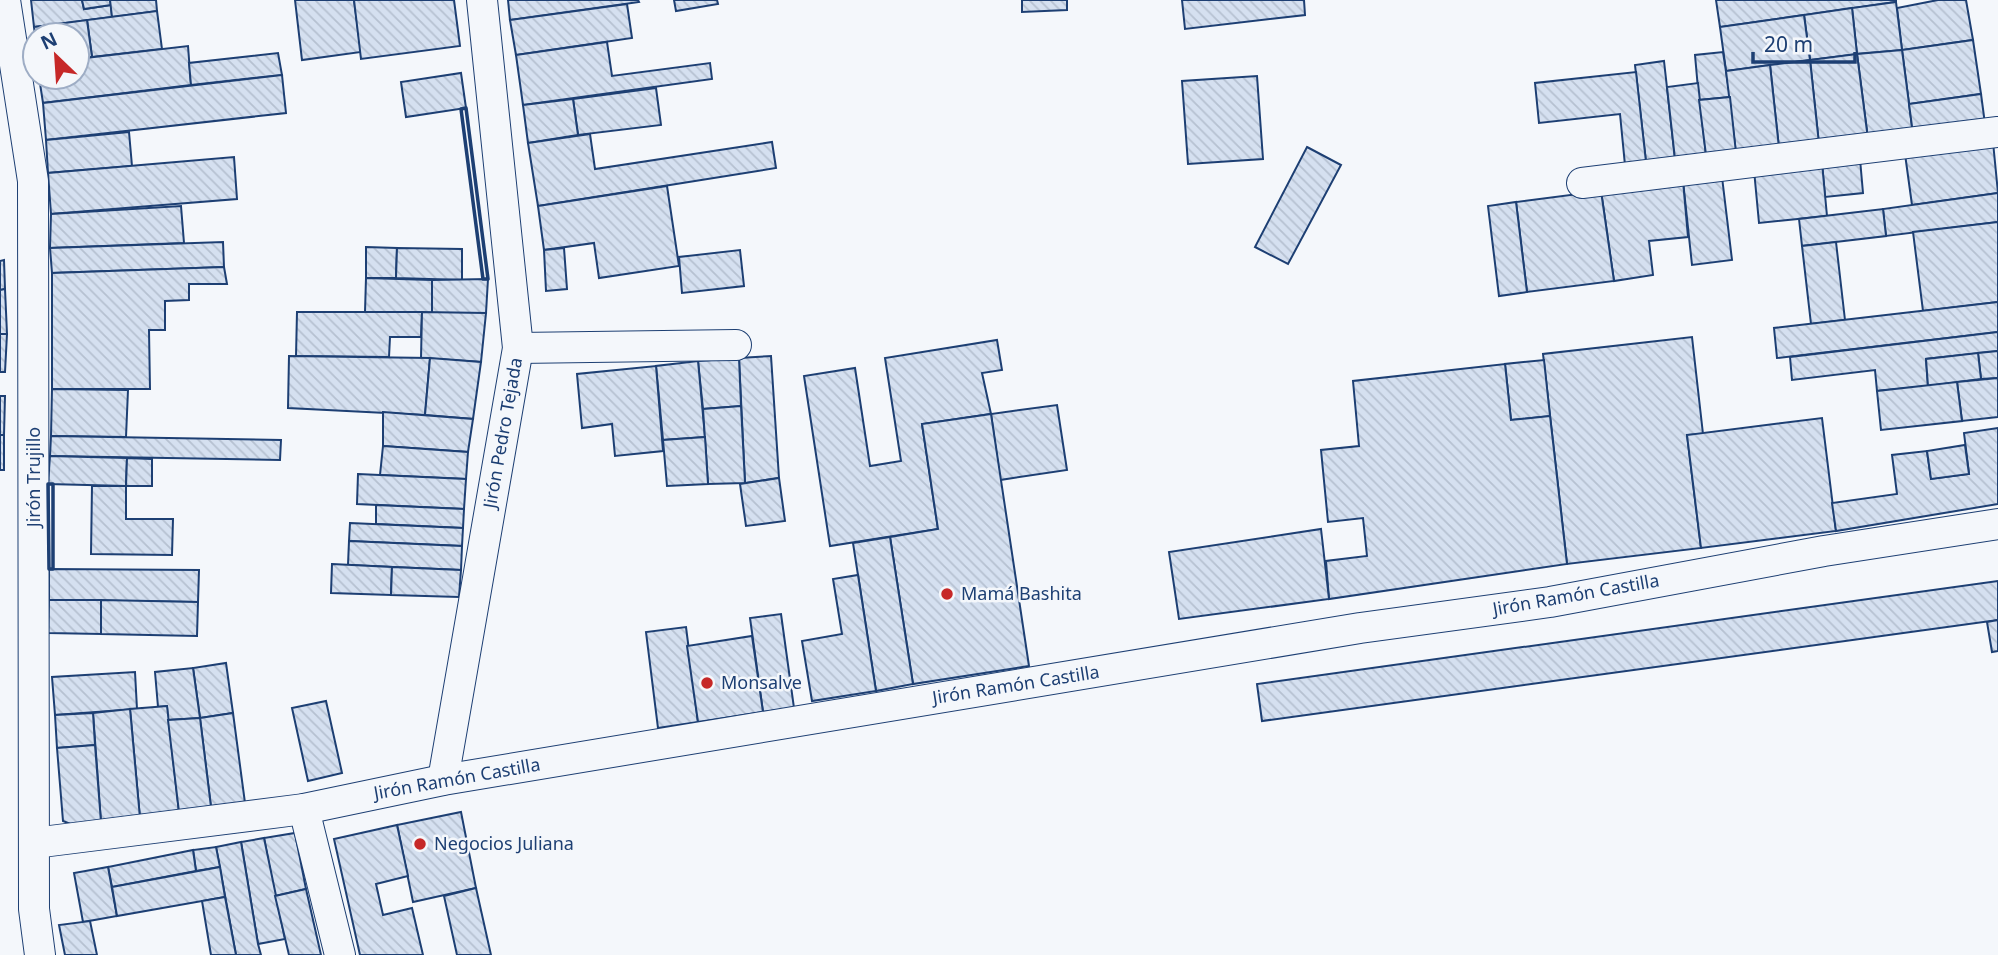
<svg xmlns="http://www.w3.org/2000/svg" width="1998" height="955" viewBox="0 0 1998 955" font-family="'Noto Sans',sans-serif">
<defs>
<pattern id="building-back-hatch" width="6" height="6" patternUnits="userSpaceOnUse" patternTransform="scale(1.75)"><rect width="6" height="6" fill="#d5e0f0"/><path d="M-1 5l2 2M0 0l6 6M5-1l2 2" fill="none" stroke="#b6c1d1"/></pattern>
</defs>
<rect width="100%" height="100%" fill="#f4f7fb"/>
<g fill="url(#building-back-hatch)" stroke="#1d3f73" stroke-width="2">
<polygon points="31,0 82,0 84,9 111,5 112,17 34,27"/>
<polygon points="82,0 110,0 111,5 84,9"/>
<polygon points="110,0 156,0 157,11 112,17"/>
<polygon points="295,0 354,0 361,52 302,60"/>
<polygon points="354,0 454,0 460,46 361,59"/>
<polygon points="508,0 638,0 639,2 510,20"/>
<polygon points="674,0 717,0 718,4 676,11"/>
<polygon points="1022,0 1067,0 1067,10 1022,12"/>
<polygon points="1182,0 1304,0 1305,15 1185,29"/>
<polygon points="1716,0 1896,0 1896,2 1720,27"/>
<polygon points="1938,0 1966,0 1973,40 1902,50 1897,8"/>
<polygon points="1896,2 1902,50 1857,54 1852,8"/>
<polygon points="627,4 632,38 516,55 510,20"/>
<polygon points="1852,8 1857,54 1810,60 1804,15"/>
<polygon points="157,11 162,49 92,57 87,20"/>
<polygon points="1804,15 1810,60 1726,71 1720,27"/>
<polygon points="87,20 92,57 77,59 77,35 35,35 34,27"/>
<polygon points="1973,40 1981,94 1909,104 1902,50"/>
<polygon points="607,42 612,76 710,63 712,79 523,105 516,55"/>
<polygon points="188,46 191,85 43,103 39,77 77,77 77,59"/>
<polygon points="1902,50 1913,134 1868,139 1857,54"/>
<polygon points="1723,52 1730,97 1699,100 1695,55"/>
<polygon points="278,53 282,75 191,85 189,63"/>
<polygon points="1857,54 1868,139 1819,144 1810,60"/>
<polygon points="1810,60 1819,144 1779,148 1770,65"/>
<polygon points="1664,61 1675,159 1646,162 1635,65"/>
<polygon points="1770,65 1779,148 1736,153 1726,71"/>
<polygon points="1636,72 1646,162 1625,165 1620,114 1539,123 1535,83"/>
<polygon points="461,73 466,108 406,117 401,82"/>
<polygon points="282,75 286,113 46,140 43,103"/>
<polygon points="1257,76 1263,159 1188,164 1182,81"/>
<polygon points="1698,83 1706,155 1675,159 1667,87"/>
<polygon points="656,88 661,125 578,135 573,99"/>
<polygon points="1981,94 1985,124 1913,134 1909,104"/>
<polygon points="1730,97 1736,153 1706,155 1699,100"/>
<polygon points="573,99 578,135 528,143 523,105"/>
<polygon points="129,132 132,166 48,173 46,140"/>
<polygon points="590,134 595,169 772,142 776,168 538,206 528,143"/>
<polygon points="1993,142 1998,193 1912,205 1905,154"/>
<polygon points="1307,147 1341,165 1288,264 1255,247"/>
<polygon points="234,157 237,199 51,214 48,173"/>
<polygon points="1860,159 1863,193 1825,197 1822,163"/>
<polygon points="1822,163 1827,216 1759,223 1754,170"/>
<polygon points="1722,177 1732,260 1692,265 1683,181"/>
<polygon points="1683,181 1688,237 1649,241 1653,275 1614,281 1601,191"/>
<polygon points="667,186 679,266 599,278 594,243 544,250 538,206"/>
<polygon points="1601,191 1614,281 1527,292 1516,202"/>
<polygon points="1998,193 1998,222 1886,236 1883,209"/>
<polygon points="1516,202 1527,292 1499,296 1488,206"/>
<polygon points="181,206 184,243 50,248 51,214"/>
<polygon points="1883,209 1886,236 1802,246 1799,219"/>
<polygon points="1998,222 1998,302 1923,311 1913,232"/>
<polygon points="223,242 224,267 52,273 50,248"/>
<polygon points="1836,242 1845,320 1811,324 1802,246"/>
<polygon points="366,247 397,248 396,278 366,278"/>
<polygon points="397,248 462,249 462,280 396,278"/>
<polygon points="564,248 567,289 546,291 544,250"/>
<polygon points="740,250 744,286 682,293 679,257"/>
<polygon points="4,260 5,289 0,290 0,261"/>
<polygon points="224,267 227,284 189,284 189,300 165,301 165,330 149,330 150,389 52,389 52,273"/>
<polygon points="366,278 432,280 432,313 365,312"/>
<polygon points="488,279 486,313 432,313 432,280"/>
<polygon points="5,289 7,334 0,334 0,290"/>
<polygon points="1998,302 1998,332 1777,358 1774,328"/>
<polygon points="297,312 422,312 421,337 390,337 389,357 296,356"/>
<polygon points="422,312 486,313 481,362 421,358"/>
<polygon points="1998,332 1998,351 1926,359 1928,386 1877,391 1875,370 1792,380 1790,357"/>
<polygon points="0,334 7,334 5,372 0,372"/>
<polygon points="1692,337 1703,434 1687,435 1701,548 1567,564 1543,354"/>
<polygon points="997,340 1002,370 982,373 991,414 922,424 938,529 830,546 804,376 855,368 870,466 901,461 885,358"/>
<polygon points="1998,351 1998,378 1981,379 1978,353"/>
<polygon points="1978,353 1981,379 1928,386 1926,359"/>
<polygon points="289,356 430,358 425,415 288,408"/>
<polygon points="771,356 779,478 745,483 739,358"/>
<polygon points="430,358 481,362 473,419 425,415"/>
<polygon points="739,358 741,406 703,409 698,361"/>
<polygon points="1544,360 1550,416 1511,420 1505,364"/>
<polygon points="698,361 705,437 663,440 656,366"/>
<polygon points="1505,364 1511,420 1550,416 1567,564 1329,599 1326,561 1367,556 1363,518 1328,522 1321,450 1359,446 1353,381"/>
<polygon points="656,366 663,451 615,456 612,424 582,428 577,374"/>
<polygon points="1998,378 1998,417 1962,421 1957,382"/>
<polygon points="1957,382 1962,421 1881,430 1877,391"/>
<polygon points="52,389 128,390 126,437 51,436"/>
<polygon points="0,396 5,396 4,435 0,435"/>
<polygon points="1057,405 1067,470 1000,480 991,414"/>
<polygon points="741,406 745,483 708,484 703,409"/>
<polygon points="383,412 473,419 468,452 383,446"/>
<polygon points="991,414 1029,666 913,684 890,537 938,529 922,424"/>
<polygon points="1822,418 1836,531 1701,548 1687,435"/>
<polygon points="1998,428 1998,504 1836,531 1832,503 1897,494 1892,455 1927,451 1931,479 1969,474 1964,433"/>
<rect x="0" y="435" width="4" height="35"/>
<polygon points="51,436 281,440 280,460 50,456"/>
<polygon points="705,437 708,484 667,486 663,440"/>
<polygon points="1965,445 1969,474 1931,479 1927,451"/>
<polygon points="383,446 468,452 466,479 380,475"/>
<polygon points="50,456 127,458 126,486 48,484"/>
<polygon points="127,458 152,459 152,486 126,486"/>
<polygon points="358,474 466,479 464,509 357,504"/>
<polygon points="779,478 785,521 746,526 740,484"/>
<polygon points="92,486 126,486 126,519 173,519 172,555 91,554"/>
<polygon points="376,505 464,509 463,528 376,524"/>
<polygon points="350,523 463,528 462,546 349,541"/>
<polygon points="1321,529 1329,599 1179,619 1169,552"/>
<polygon points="890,537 913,684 876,691 853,543"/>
<polygon points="349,541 462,546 461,570 348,565"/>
<polygon points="332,564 392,567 391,595 331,593"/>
<polygon points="392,567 461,570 459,597 391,595"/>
<polygon points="49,569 199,570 198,602 49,600"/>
<polygon points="858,575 876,691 812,701 802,641 842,634 833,579"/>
<polygon points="1998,581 1998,620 1262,721 1257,684"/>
<polygon points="49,600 101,600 101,634 48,633"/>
<polygon points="101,600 198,602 197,636 101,634"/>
<polygon points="781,614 794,708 763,712 750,618"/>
<polygon points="1998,620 1998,651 1992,652 1987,622"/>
<polygon points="686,627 698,722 658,728 646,632"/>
<polygon points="752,636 763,712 698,722 687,646"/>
<polygon points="226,663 233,713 200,718 193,668"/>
<polygon points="193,668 200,718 168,720 167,706 158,707 155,672"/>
<polygon points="135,672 137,709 55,715 52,677"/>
<polygon points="326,701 342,773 308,781 292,708"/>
<polygon points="167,706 179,812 140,818 130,709"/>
<polygon points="130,709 140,818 101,822 93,713"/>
<polygon points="93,713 95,745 57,748 55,715"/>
<polygon points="233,713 245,803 211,807 200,718"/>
<polygon points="200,718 211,807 179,812 168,720"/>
<polygon points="95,745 101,822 73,825 63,821 57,748"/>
<polygon points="461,812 476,888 413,902 397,825"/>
<polygon points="397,825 408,876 376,884 383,915 412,908 423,955 360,955 334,839"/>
<polygon points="295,833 306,889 275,896 264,838"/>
<polygon points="264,838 285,939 258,944 241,842"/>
<polygon points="241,842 258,944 261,955 236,955 216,847"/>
<polygon points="216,847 220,867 196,871 193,850"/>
<polygon points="193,850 196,871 112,887 108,867"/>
<polygon points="108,867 117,916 83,922 74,873"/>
<polygon points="220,867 225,897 117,916 112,887"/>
<polygon points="476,888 491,955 457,955 444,896"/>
<polygon points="306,889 321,955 289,955 275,896"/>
<polygon points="225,897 236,955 211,955 202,901"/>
<polygon points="90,921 97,955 65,955 59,925"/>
</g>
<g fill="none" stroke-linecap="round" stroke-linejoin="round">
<g stroke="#1d3f73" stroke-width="32">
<g id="minor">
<polyline points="5,0 33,181 34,909 40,955"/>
<polyline points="1582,183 1998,132"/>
<polyline points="518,348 736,345"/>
<polyline points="443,780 518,348 482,0"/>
<polyline points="304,809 340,955"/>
<polyline points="34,843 304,809 443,780 1360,628 1550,602 1824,551 1998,524"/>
</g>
</g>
<use href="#minor" stroke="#f4f7fb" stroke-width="30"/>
<g stroke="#1d3f73" stroke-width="3.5">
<polygon points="466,108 488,279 483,279 461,109"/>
<polygon points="48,484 53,484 53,569 49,569"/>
</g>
</g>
<g fill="#c62828" stroke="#f4f7fb" stroke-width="2.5">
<circle cx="947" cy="594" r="7"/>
<circle cx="707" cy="683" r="7"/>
<circle cx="420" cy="844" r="7"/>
</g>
<g text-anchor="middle" stroke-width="5" stroke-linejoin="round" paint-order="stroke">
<g font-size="18" fill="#1d3f73" stroke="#f4f7fb">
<text transform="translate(503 433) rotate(-80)" y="6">Jirón Pedro Tejada</text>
<text transform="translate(34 477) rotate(-90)" y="6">Jirón Trujillo</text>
<text transform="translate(1576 595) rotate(-10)" y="6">Jirón Ramón Castilla</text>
<text transform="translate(1016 685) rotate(-9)" y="6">Jirón Ramón Castilla</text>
<text transform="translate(457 779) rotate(-10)" y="6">Jirón Ramón Castilla</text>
</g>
<g font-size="18" fill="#1d3f73" stroke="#f4f7fb" text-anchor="start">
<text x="961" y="600">Mamá Bashita</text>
<text x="721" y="689">Monsalve</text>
<text x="434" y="850">Negocios Juliana</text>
</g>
</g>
<g transform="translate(56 56) rotate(335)"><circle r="33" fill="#f4f7fb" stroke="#9eadc5" stroke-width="2"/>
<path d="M0-5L12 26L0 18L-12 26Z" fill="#c62828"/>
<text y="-10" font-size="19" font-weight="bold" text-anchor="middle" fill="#1d3f73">N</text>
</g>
<path d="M1753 52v10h102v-10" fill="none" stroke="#1d3f73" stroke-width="3.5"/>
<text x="1764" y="52" font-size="21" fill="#1d3f73" stroke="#f4f7fb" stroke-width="5" paint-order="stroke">20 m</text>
</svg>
